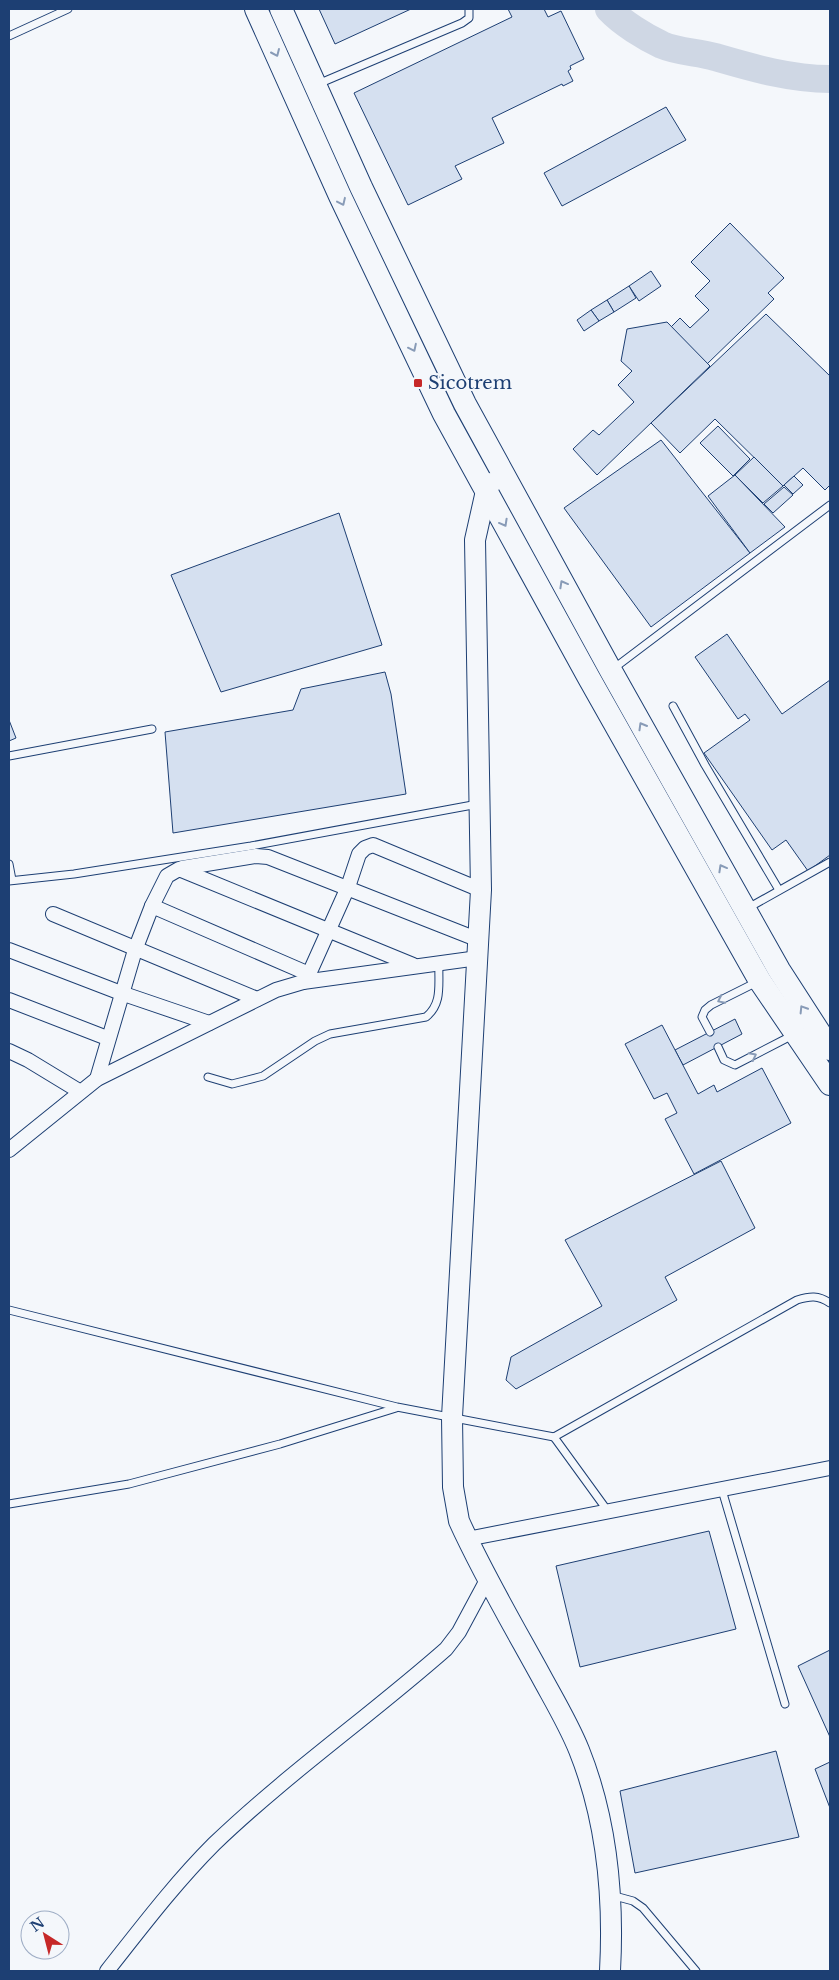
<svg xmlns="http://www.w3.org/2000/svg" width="839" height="1980" viewBox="0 0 839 1980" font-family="'Libre Baskerville',serif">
<rect width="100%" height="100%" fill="#f4f7fb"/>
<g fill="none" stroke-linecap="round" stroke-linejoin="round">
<path stroke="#cfd7e4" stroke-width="28" d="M609,9C622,23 645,37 662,45C678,52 698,52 715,57C753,68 790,79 830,79"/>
</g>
<g fill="#d5e0f0" stroke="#1d3f73">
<polygon points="319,9 411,9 335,44"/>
<polygon points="508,9 544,9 548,17 561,11 584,59 570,66 571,69 568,71 573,81 563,86 562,84 492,118 504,143 455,166 462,179 408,205 354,93 512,17"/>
<polygon points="666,107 686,140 562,206 544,173"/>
<polygon points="730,223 784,278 768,293 774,299 707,364 671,327 680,318 690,328 709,310 695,296 710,281 691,262"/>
<polygon points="651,271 661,286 639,301 629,286"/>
<polygon points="629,286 636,298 614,312 607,300"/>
<polygon points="607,300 614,312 599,321 591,310"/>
<polygon points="591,310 599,321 584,331 577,320"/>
<polygon points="766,314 830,376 830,485 825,490 803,468 783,486 715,419 680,453 651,423"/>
<polygon points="667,322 710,366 597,475 573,449 593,430 599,435 634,402 618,385 632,371 621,361 627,329"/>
<polygon points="718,426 750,459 733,476 700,443"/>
<polygon points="661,440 750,553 651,627 564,508"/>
<polygon points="754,457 783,486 763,503 735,475"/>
<polygon points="735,475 785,527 750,553 708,496"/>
<polygon points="794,476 803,485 793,494 784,485"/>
<polygon points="784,487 793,495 773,513 764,504"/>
<polygon points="339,513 382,645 221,692 171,575"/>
<polygon points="727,634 782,714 830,680 830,855 808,871 786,840 772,850 704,753 750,720 745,714 738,719 695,657"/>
<polygon points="385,672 391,694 406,794 173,833 165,732 293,710 301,689"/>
<polygon points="9,720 16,738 9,741"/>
<polygon points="735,1019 742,1034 683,1065 675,1050"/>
<polygon points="662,1025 698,1094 714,1085 717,1092 762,1068 791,1123 694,1174 665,1119 677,1113 667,1093 654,1099 625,1044"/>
<polygon points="721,1161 755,1228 665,1277 677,1300 516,1389 506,1380 511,1357 602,1306 565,1240"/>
<polygon points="709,1531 736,1629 580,1667 556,1566"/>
<polygon points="830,1650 830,1737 798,1666"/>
<polygon points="776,1751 799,1837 635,1873 620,1791"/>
<polygon points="830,1762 830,1808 815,1769"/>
</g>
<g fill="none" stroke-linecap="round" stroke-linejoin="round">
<g stroke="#1d3f73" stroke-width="9">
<g id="lane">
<polyline points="9,36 68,9"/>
<polyline points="318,84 462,23 469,18 469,9"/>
<polyline points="613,669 830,505"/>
<polyline points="673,706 705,765 779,890"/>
<polyline points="9,756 152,729"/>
<polyline points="9,864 12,880"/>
<polyline points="9,881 74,874 251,846 478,804"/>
<polyline points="748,908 830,862"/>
<polyline points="710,1032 702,1017 705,1010 711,1005 757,982"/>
<polyline points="718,1047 724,1060 735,1065 793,1035"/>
<path d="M208,1077L232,1084L263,1076L315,1041L330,1034L426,1017C443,1003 438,984 439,963"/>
<path d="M9,1310L397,1407L554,1437L797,1300C810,1296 818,1295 830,1303"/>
<polyline points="554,1437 607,1510"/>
<polyline points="722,1490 785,1704"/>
<polyline points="9,1504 129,1484 280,1444 396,1408"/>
<polyline points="611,1895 633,1901 643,1908 696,1971"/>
</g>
</g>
<g stroke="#1d3f73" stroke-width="16">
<g id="street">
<polyline points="182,868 256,856 268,857 479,940"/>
<polyline points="152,906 309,974"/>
<polyline points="53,914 257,999"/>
<polyline points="9,950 121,993 209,1023"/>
<polyline points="303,982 309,974 348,887 359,854 365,848 373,845 481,890"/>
<polyline points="9,1000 107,1038"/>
<polyline points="9,1051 28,1060 79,1091"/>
<polyline points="97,1079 135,950 152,906 167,876 179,869 413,965"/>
<polyline points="9,1150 97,1079 276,990 303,982 478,958"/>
<polyline points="467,1539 830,1468"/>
<path d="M107,1971C141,1928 175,1883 214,1844C287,1774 370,1716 446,1649L459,1632L488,1578"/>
</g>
</g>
<g stroke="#1d3f73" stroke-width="22">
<path id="secondary" d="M491,483L486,491L475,540L481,890L452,1417L453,1487L459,1521C483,1574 513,1625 541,1676C554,1700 569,1725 579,1750C607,1820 614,1897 610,1971"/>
</g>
<g stroke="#1d3f73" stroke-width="24">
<g id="primary">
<polyline points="256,9 340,196 444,414 589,678 760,981 830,1084"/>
<polyline points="281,9 361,187 465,404 611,671 779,970 830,1049"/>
</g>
</g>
<use href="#lane" stroke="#f4f7fb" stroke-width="7"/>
<use href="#street" stroke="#f4f7fb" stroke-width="14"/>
<use href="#secondary" stroke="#f4f7fb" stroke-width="20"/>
<use href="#primary" stroke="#f4f7fb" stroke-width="22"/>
</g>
<defs><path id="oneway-chevron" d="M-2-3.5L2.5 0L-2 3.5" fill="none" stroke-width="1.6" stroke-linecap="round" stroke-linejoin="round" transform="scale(1.25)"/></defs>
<g stroke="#889bb7">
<use href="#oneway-chevron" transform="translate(276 53) rotate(66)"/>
<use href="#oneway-chevron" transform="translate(342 202) rotate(65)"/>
<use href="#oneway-chevron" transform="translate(413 348) rotate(64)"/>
<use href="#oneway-chevron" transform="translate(504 523) rotate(61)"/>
<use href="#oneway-chevron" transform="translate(563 584) rotate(-119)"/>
<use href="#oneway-chevron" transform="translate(642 726) rotate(-120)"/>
<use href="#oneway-chevron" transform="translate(722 868) rotate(-119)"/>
<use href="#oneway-chevron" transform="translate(721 1000) rotate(154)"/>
<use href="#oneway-chevron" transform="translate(803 1009) rotate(-122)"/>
<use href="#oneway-chevron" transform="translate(753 1056) rotate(-27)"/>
</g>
<rect fill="#c62828" stroke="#f4f7fb" stroke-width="2" x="413" y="378" width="10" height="10" rx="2.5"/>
<g text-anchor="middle" stroke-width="4" stroke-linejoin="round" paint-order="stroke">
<g font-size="18" fill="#1d3f73" stroke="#f4f7fb" text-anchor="start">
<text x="428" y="389">Sicotrem</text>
</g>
</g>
<rect width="839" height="1980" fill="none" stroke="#1d3f73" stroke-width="20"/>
<g transform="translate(45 1935) rotate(324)"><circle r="24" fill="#f4f7fb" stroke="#9eadc5"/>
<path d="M0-4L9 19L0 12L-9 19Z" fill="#c62828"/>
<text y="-8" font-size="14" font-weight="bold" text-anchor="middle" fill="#1d3f73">N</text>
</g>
</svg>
